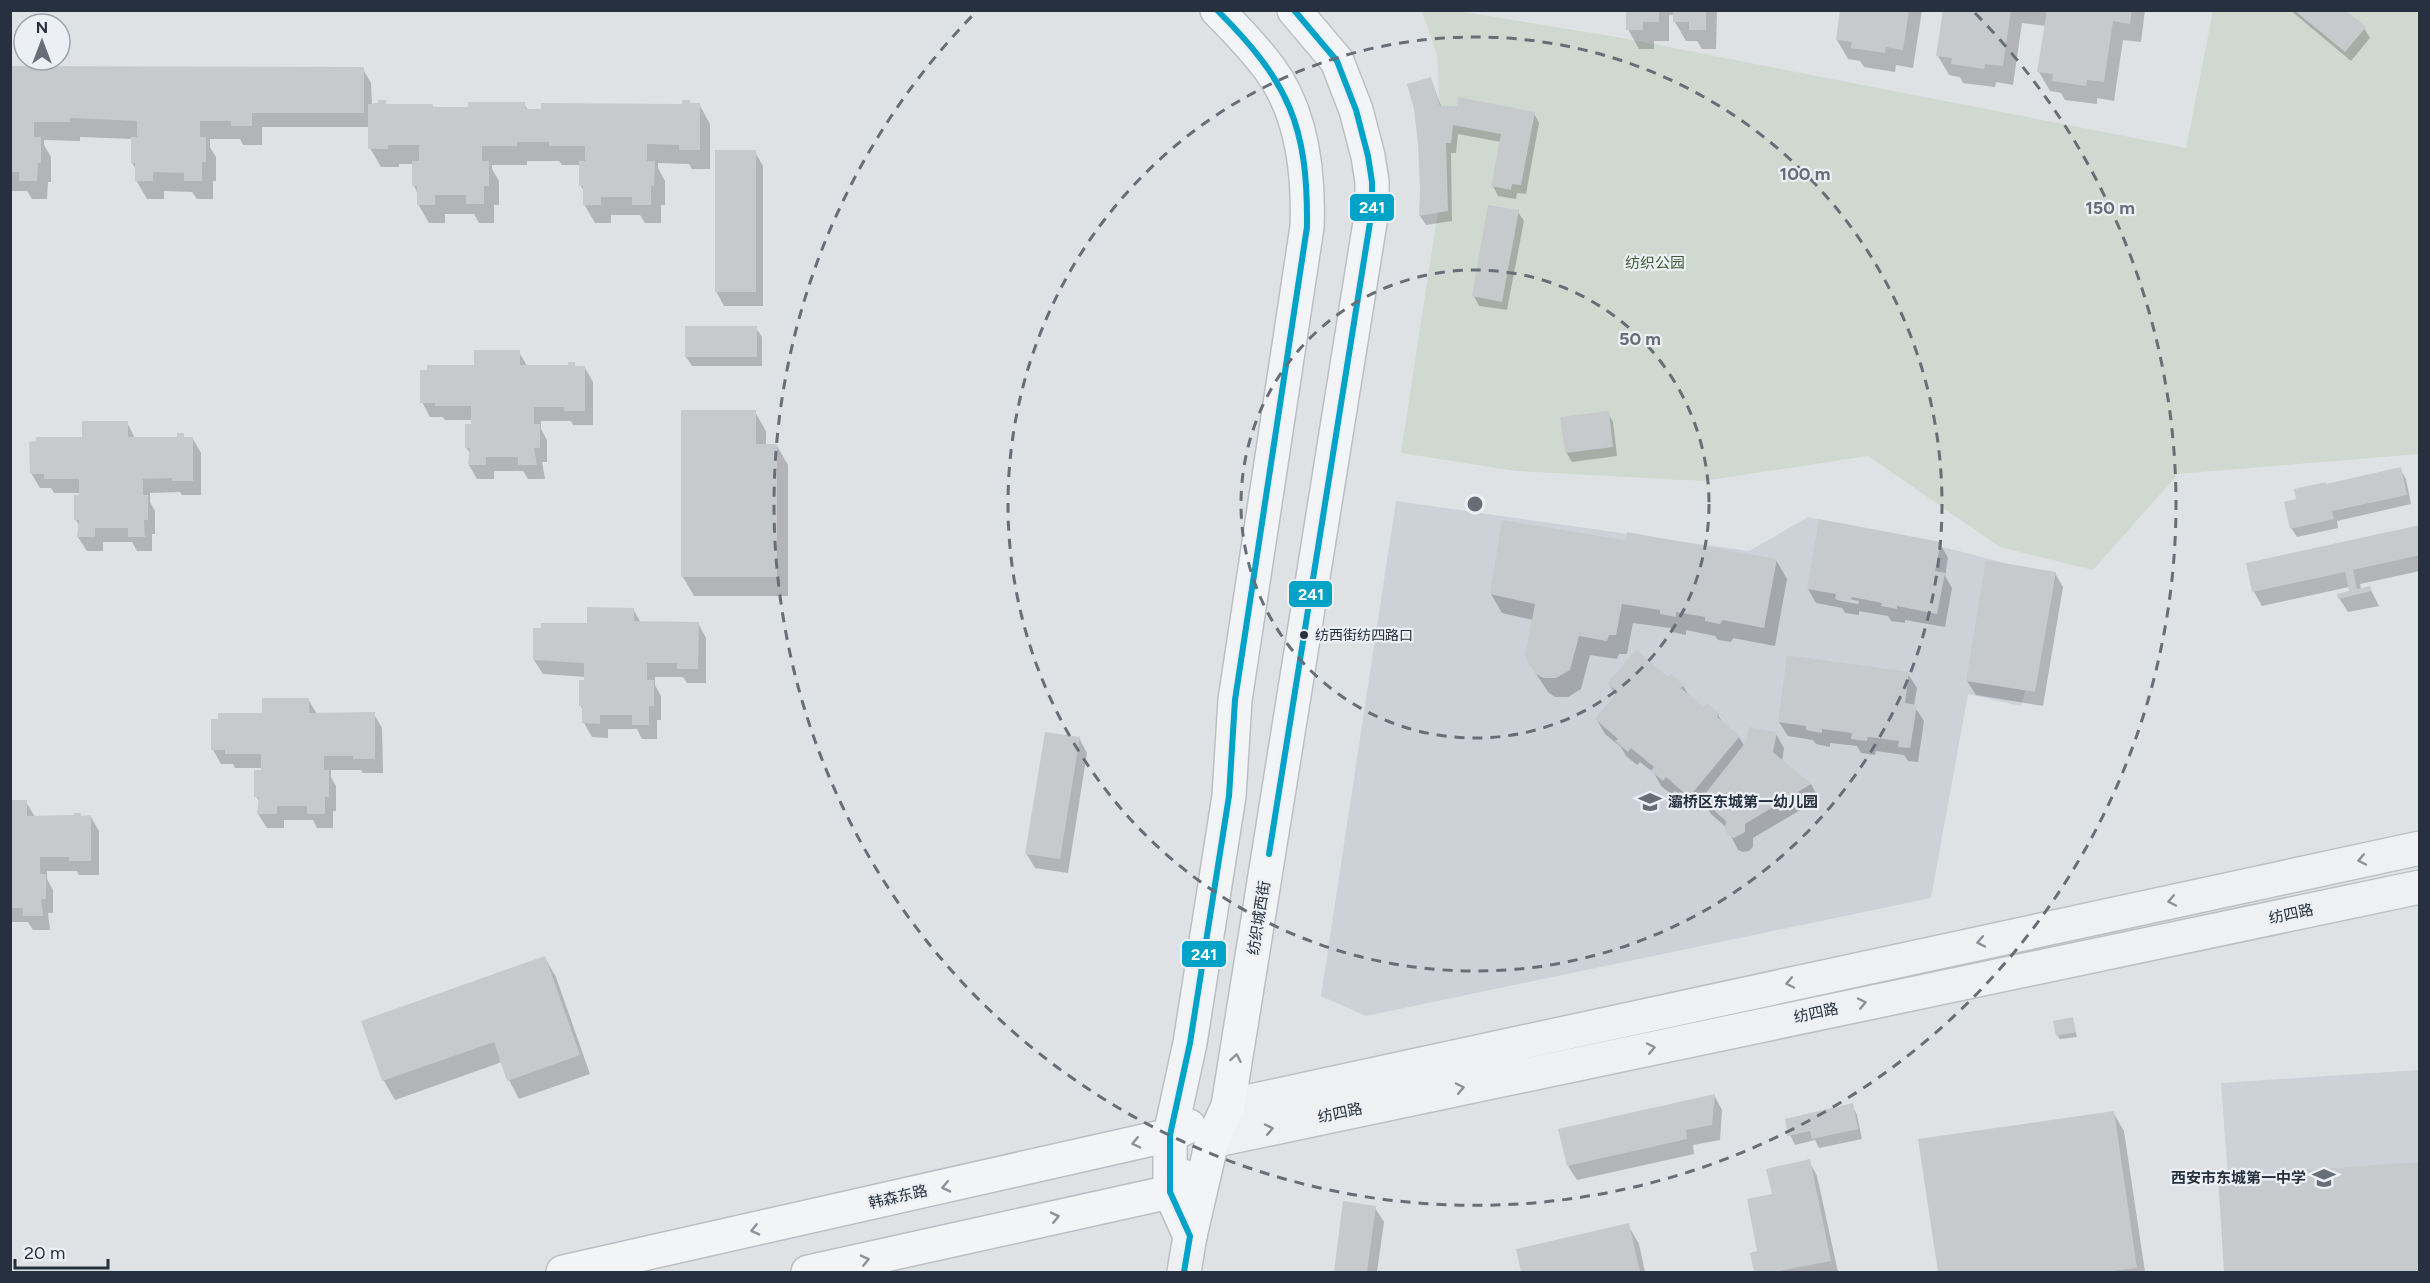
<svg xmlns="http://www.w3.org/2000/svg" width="2430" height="1283" viewBox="0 0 2430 1283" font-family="Figtree,'Noto Sans SC',sans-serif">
<rect width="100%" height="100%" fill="#dfe2e5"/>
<g fill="#cdd2d8">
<polygon points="1396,501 1749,551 1808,517 1959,551 2056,577 2021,706 1968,694 1931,898 1366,1016 1321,996"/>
<polygon points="2419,1070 2419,1272 2235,1272 2221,1083"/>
</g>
<polygon fill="#d0d9cf" points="1422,11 1458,11 1617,37 2186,148 2213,11 2419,11 2419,454 2178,474 2093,570 2000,547 1868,456 1703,481 1516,471 1401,453 1437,217 1441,134 1437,55"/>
<g fill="#0003" fill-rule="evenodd">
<polygon points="1628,10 1717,10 1716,49 1702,49 1697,41 1686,41 1675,22 1675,15 1669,15 1669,41 1654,41 1654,49 1639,49 1628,29"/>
<polygon points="1842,10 1922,10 1913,68 1896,65 1895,72 1864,67 1860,61 1848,59 1837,40"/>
<polygon points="1944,10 2145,10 2141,42 2123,40 2114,101 2097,98 2097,104 2065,100 2061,93 2050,91 2039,72 2046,26 2022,23 2013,85 1996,82 1995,87 1963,83 1960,77 1949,75 1938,56"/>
<polygon points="2290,10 2342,10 2364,28 2370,38 2351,61"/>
<polygon points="10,67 363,69 371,83 372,104 385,102 387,105 432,105 434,109 469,109 524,104 528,110 699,104 710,124 710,169 692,169 689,164 658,163 658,168 665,181 665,205 661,205 661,223 645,223 640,215 611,215 611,223 595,223 584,204 584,192 581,186 581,165 562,165 559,161 527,161 527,165 492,165 492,169 499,181 499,205 494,205 494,223 479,223 474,214 445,214 445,223 429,223 418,204 418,194 414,186 414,164 399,164 399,167 381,167 370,148 370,127 262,127 262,145 243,145 240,139 210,139 210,147 216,157 216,181 213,181 213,199 197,199 192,192 164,191 164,199 147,199 136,180 137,171 132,163 132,139 80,137 80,141 44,140 44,145 51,157 51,182 48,182 47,199 32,199 27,191 10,191"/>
<polygon points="1430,78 1442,108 1534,113 1539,123 1526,194 1517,193 1516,199 1498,196 1493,186 1501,142 1458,134 1456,153 1451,153 1452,221 1426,225 1420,216"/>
<polygon points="755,152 763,166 763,306 724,306 716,291"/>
<polygon points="1518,212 1524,221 1507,310 1479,306 1474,296"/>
<polygon points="756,328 762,337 762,366 692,366 686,357"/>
<polygon points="519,352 527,366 569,367 574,364 577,368 585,368 593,382 593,425 573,425 571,421 541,421 541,429 547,440 547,462 542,462 545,479 528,479 523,471 494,471 494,479 477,479 469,465 471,455 466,447 473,420 445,420 443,417 430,417 422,402 476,367"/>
<polygon points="755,412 766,431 766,446 777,446 788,465 788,596 694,596 683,577"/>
<polygon points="1608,413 1613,422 1617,456 1572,462 1566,452"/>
<polygon points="127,422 135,439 179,439 183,435 185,439 193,439 201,453 201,495 182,495 180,492 150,493 150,502 155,511 155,534 152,534 152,551 137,551 132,542 103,542 103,551 87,551 78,537 81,529 76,520 81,493 54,493 51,488 40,488 31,473 83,438"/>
<polygon points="2400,469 2406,479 2411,504 2337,521 2338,528 2297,537 2291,528 2298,500 2326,486"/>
<polygon points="2420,527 2420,571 2360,584 2361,590 2370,588 2379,606 2348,612 2339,598 2351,592 2349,587 2262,606 2254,592 2248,564"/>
<polygon points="1623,542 1776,560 1787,579 1775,646 1733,638 1731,642 1718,640 1715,636 1686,630 1686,635 1672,632 1670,628 1633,623 1627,654 1619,654 1617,659 1590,655 1581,689 1568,697 1555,697 1548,692 1529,663 1533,620 1502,613 1491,594"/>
<path d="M1940,543L1948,558L1945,576L1952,588L1945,627L1905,620V623L1891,621L1888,616L1859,611V615L1845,613L1842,608L1816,603L1808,589ZM1837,597L1859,601L1858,604L1837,600Z"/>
<polygon points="2055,573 2063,587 2043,706 1976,695 1967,681"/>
<polygon points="633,609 641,623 698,623 706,638 706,683 687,683 683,677 655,677 655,685 661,696 661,720 657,720 657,739 642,739 637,729 608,729 608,738 592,737 584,723 584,711 580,705 586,677 543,674 534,660 589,624"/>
<polygon points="1908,674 1917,688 1914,706 1924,721 1918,762 1908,761 1904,755 1876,751 1875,755 1861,753 1857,746 1830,743 1830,747 1816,744 1813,740 1788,736 1779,722"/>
<polygon points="1668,679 1683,686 1690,697 1704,709 1718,715 1724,725 1739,737 1745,747 1776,734 1784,748 1782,761 1811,784 1819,799 1753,838 1753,847 1749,851 1743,852 1738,850 1727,828 1711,814 1704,803 1698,811 1675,791 1672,795 1661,786 1654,773 1640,762 1637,765 1626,756 1621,747 1605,734 1597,720 1616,696 1609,684"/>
<polygon points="308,699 317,714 374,714 382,728 383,773 363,773 361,770 331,770 331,777 336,786 336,811 333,811 333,828 317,828 313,820 284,820 284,828 267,828 258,814 260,803 256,796 262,768 235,768 233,764 221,764 213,750 263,714"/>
<polygon points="1079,738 1087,753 1068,873 1035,868 1026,853"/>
<polygon points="10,802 26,802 35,817 91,817 99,831 99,875 79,875 77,871 47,871 47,879 53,890 53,913 48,913 50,930 33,930 28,922 10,922"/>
<polygon points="545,958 556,977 590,1074 519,1099 509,1080 502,1062 395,1100 384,1081 363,1021"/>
<polygon points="2072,1019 2077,1037 2060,1039 2057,1035"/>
<polygon points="1714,1095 1722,1110 1720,1140 1693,1145 1694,1154 1577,1180 1568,1166"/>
<polygon points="1852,1105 1857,1115 1862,1139 1819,1148 1815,1140 1795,1145 1790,1135"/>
<polygon points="2113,1112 2124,1131 2145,1272 1939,1272 1920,1141"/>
<polygon points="1809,1161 1817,1176 1838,1272 1756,1272 1752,1254 1759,1252 1774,1195"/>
<polygon points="2420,1163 2420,1272 2226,1272 2219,1177"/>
<polygon points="1343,1205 1375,1208 1384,1222 1377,1272 1335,1272"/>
<polygon points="1628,1225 1639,1244 1645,1272 1523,1272 1518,1250"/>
</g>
<g fill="#c7cacd">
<polygon points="1626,10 1659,10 1659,22 1643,22 1643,30 1626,30"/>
<polygon points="1673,10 1706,10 1706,30 1689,30 1689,22 1673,22"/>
<polygon points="1840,10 1909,10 1903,50 1886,47 1885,53 1851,48 1852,42 1836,40"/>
<polygon points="1943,10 2011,10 2003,66 1985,64 1984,69 1951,64 1952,58 1936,56"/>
<polygon points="2047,10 2132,10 2130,24 2113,21 2104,82 2087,80 2086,86 2052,81 2053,74 2037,72"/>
<polygon points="2294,10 2345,10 2366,27 2345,52"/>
<polygon points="10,66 364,67 364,113 252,113 252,126 231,126 231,121 200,121 200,137 206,137 206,162 202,162 202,181 184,181 184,173 153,172 153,181 135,181 135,163 131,163 131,137 137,137 137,121 70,118 70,122 34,122 34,137 41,137 41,163 38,163 37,181 19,181 19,172 10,172"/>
<polygon points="1431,77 1440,106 1457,106 1458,97 1535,112 1521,185 1512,184 1511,190 1491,186 1501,134 1453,125 1451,143 1446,143 1448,211 1419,216 1420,191 1418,143 1414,109 1407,84"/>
<polygon points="378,100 386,100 386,104 433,104 432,107 468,107 468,102 525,102 525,109 541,109 541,103 682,104 682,100 690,100 690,103 700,103 700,150 679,150 679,145 647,144 647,161 655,161 654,186 651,186 651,205 632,205 632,197 601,197 601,205 583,205 583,186 579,186 579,161 585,161 585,146 549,146 549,142 517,142 517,146 482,146 482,161 489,161 489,186 484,186 484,204 466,204 466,195 435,195 435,205 417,205 417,186 412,186 412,161 419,161 419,145 388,145 388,149 368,149 368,104 378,104"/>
<rect x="715" y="150" width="41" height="142"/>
<polygon points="1488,205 1519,210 1502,302 1472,296"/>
<rect x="685" y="326" width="72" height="31"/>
<polygon points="474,350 520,350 520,365 568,365 568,362 575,362 575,366 585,366 585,411 564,411 564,407 534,407 534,424 540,424 540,448 534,448 537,465 518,465 518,457 486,457 486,465 468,465 470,448 465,448 465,424 471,424 471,406 435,406 435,403 420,403 420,370 427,370 427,365 474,365"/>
<polygon points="681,410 756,410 756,444 777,444 777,577 681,577"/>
<polygon points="1609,411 1613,447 1565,453 1560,417"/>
<polygon points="82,421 128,421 128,437 177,437 177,433 184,433 184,437 193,437 193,481 172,481 172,478 143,479 143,495 148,495 148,520 144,520 145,537 128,537 128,528 95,528 95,537 77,537 79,520 74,520 74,495 79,495 79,479 44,479 44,474 30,474 29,442 36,441 36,437 82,437"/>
<polygon points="2401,467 2407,495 2332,511 2334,519 2290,529 2284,502 2296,499 2294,489 2326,482 2326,484"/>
<polygon points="1819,519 1941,542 1935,571 1945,573 1937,614 1897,606 1897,609 1881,606 1882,603 1852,597 1851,601 1835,599 1836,594 1807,589"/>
<polygon points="1502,520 1623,540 1626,540 1627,532 1777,559 1764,628 1723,620 1720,624 1705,621 1705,617 1676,612 1676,617 1660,614 1660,610 1622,604 1616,635 1609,635 1607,641 1579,636 1570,670 1556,678 1543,678 1535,673 1528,663 1525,655 1535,604 1490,594"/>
<polygon points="2420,525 2420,555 2353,570 2357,589 2370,586 2372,591 2338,599 2337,594 2349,591 2345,572 2252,592 2246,563"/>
<polygon points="1986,560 2056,572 2035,692 1966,681"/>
<polygon points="587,607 634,608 634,621 699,622 698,669 677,669 677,663 647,663 647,680 654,680 654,706 649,706 649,725 632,725 632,715 600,715 600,724 582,723 582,706 579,706 579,680 584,680 584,663 533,660 533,628 541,628 541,623 587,623"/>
<polygon points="1636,650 1668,677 1671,674 1684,685 1681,688 1704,707 1707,703 1720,714 1717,717 1740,736 1689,797 1666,777 1663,781 1651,771 1654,767 1631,748 1628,752 1615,741 1618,739 1595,719 1618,692 1607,684"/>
<polygon points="1787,655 1909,672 1905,703 1917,705 1910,748 1898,747 1899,741 1868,737 1867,741 1851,739 1852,733 1822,729 1822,733 1806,730 1806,726 1778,722"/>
<polygon points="262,698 309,698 309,713 375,712 375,759 353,759 353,756 324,756 324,770 329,770 329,797 325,797 325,814 307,814 307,806 277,806 277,814 257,814 259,797 254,797 254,770 261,770 261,754 225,754 225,750 211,750 211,719 218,719 218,713 262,713"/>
<polygon points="1749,727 1777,732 1773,752 1811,784 1745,824 1745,832 1734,838 1728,835 1725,829 1726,821 1701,799 1746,742"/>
<polygon points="1045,732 1080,737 1060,859 1025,854"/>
<polygon points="10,800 27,800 27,816 74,815 74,813 81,813 81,816 91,815 91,861 69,861 69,857 40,857 40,874 46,874 46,899 41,899 43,916 23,916 23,908 10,908"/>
<polygon points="545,956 580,1055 507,1081 494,1042 382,1081 361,1021"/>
<polygon points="2073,1017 2076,1032 2056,1036 2053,1021"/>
<polygon points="1715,1094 1712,1125 1686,1130 1687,1139 1567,1166 1558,1129"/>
<polygon points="1853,1103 1858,1129 1812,1139 1810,1131 1788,1136 1785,1119"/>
<polygon points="2114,1111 2137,1268 2105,1272 1938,1272 1918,1139"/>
<polygon points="1810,1159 1831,1261 1774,1272 1754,1272 1750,1253 1757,1251 1747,1199 1772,1194 1766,1169"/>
<polygon points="2420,1162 2420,1272 2224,1272 2218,1176"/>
<polygon points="1343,1201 1376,1206 1367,1272 1334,1272"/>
<polygon points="1629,1223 1640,1272 1521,1272 1516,1249"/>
</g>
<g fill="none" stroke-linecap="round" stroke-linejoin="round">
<g stroke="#bdc0c3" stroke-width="36">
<g id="minor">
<polyline points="1228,1106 2420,848"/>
<polyline points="1212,1141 2420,887"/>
<polyline points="1184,1272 1190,1236"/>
</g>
</g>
<g stroke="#bbbfc3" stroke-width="36">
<g id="major">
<path d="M1190,1236L1170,1192V1135L1190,1043L1229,796L1235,700L1307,227C1309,174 1302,112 1269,68C1254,48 1235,28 1217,10"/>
<polyline points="1190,1236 1212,1141 1228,1106 1372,210 1372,182 1368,156 1356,110 1337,61 1294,10"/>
<polyline points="563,1272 1170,1135 1189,1126"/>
<polyline points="808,1272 1170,1192 1183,1176"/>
</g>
</g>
<use href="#minor" stroke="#eef0f2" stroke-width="33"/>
<use href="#major" stroke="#f3f4f5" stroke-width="33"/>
<g stroke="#ecf0f5" stroke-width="10">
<g id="bus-1">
<polyline points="1269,854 1372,210 1372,182 1368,156 1356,110 1337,61 1294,10"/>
<path d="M1184,1272L1190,1236L1170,1192V1135L1190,1043L1229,796L1235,700L1307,227C1308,125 1289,82 1217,10"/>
</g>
</g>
<use href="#bus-1" stroke="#02a3c7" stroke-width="6"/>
</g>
<defs><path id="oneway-chevron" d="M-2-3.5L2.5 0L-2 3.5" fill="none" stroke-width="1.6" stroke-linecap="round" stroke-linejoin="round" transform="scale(1.5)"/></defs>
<g stroke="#8a9098">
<use href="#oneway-chevron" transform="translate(2362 860) rotate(168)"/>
<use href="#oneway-chevron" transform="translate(2172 901) rotate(168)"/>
<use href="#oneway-chevron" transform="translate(1981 942) rotate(168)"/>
<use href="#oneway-chevron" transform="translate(1790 983) rotate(168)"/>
<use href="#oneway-chevron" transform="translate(1862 1003) rotate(-12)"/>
<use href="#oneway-chevron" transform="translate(1651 1048) rotate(-12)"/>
<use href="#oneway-chevron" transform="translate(1460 1088) rotate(-12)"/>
<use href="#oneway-chevron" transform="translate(1269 1129) rotate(-12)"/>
</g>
<g stroke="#8c929a">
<use href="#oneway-chevron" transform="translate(1236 1058) rotate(-80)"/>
<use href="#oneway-chevron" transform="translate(1136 1143) rotate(167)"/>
<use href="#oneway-chevron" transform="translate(946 1187) rotate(167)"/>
<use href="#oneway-chevron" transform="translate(1055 1217) rotate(-13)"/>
<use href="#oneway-chevron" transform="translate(755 1230) rotate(167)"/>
<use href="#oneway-chevron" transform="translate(865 1260) rotate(-13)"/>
</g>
<g fill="none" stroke="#676e78" stroke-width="3" stroke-dasharray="10 8">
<circle cx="1475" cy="504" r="234"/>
<circle cx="1475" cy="504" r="467"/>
<path d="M1975 13A701 701 0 1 1 975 13"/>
</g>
<defs>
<g id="school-bare" transform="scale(1.8)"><path d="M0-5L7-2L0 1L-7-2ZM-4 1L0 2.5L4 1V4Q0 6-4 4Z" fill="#676e78" stroke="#ecf0f5" stroke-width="2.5" paint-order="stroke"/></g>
</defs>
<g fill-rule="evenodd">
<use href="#school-bare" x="1650" y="802"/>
<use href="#school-bare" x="2324" y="1178"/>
</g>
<circle fill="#26303e" stroke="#ecf0f5" stroke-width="2" cx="1304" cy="635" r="5"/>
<g text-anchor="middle" stroke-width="4.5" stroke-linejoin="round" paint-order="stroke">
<g font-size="14" fill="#26303e" stroke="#ecf0f5" text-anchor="start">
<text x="1315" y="640">纺西街纺四路口</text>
</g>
<g font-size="15" fill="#3d5a33" stroke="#ecf0f5">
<text x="1655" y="268">纺织公园</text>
</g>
<g font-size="15" font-weight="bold" fill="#26303e" stroke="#ecf0f5" text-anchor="start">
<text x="1668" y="807">灞桥区东城第一幼儿园</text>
<text x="2306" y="1183" text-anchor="end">西安市东城第一中学</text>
</g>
<g font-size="15" fill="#26303e" stroke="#ecf0f5">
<text transform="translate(2291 914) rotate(-12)" y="5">纺四路</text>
<text transform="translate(1259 918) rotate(-81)" y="5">纺织城西街</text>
<text transform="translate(1816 1013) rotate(-12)" y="5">纺四路</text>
<text transform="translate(1340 1113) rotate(-12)" y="5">纺四路</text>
<text transform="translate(898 1197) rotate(-13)" y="5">韩森东路</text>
</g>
</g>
<circle cx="1475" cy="504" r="9" fill="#676e78" stroke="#ecf0f5" stroke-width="3"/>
<g font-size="18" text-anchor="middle" font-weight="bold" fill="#676e78" stroke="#ecf0f5" stroke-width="4.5" stroke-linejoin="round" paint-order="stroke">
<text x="1805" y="180">100 m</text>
<text x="2110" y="214">150 m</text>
<text x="1640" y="345">50 m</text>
</g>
<g stroke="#ecf0f5" stroke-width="2">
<rect x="1349" y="193" width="46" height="29" rx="6" fill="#02a3c7"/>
<rect x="1288" y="580" width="45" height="28" rx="6" fill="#02a3c7"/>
<rect x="1181" y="940" width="46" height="28" rx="6" fill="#02a3c7"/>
</g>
<g font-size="16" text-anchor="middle" font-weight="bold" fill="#fff">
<text x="1372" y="213">241</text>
<text x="1311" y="600">241</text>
<text x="1204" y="960">241</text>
</g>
<rect width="2430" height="1283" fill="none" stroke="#26303e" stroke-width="24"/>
<g transform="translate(42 42)"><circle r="28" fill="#ecf0f5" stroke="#9da3ac" stroke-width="1.5"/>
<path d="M0-4.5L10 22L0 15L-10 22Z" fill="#676e78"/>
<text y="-9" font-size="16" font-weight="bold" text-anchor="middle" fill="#26303e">N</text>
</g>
<path d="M15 1259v9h93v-9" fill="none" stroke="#26303e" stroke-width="3"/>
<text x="24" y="1259" font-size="18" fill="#26303e" stroke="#ecf0f5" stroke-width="4.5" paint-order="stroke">20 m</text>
</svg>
